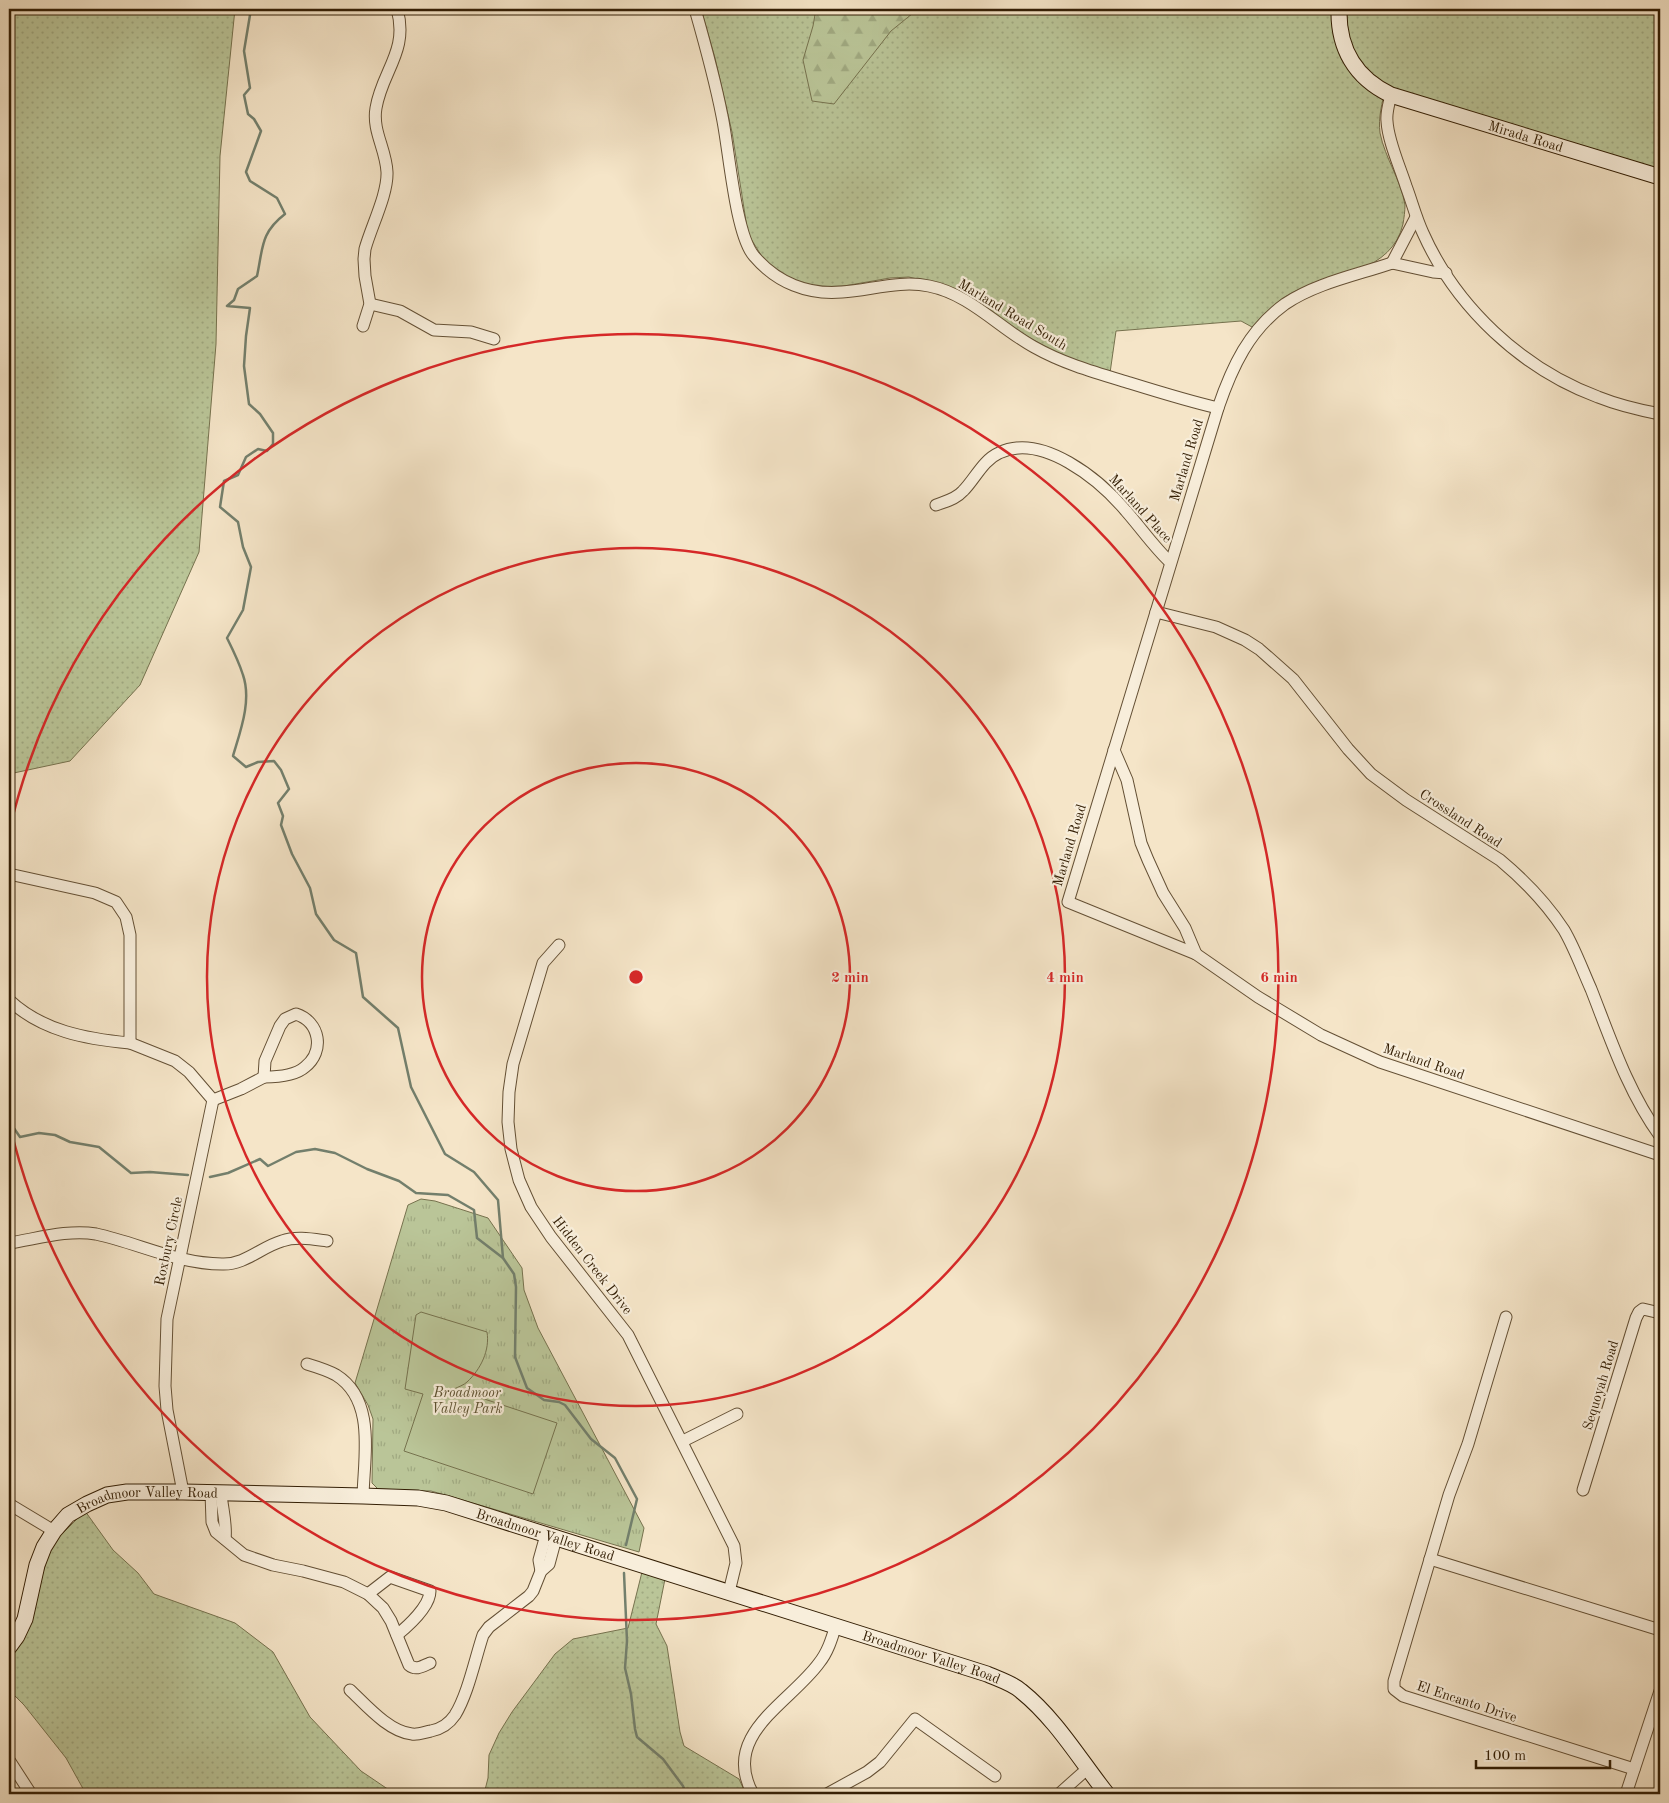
<svg xmlns="http://www.w3.org/2000/svg" width="1669" height="1803" viewBox="0 0 1669 1803" font-family="'Old Standard TT',serif">
<defs>
<pattern id="grass-dots" width="8" height="8" patternUnits="userSpaceOnUse" patternTransform="scale(1.25)"><rect width="8" height="8" fill="#bac598"/><path d="M2 2h.1M6 6h.1" fill="none" stroke="#a0a981" stroke-width="1.8" stroke-linecap="round"/></pattern>
<pattern id="forest-firs" width="22" height="20" patternUnits="userSpaceOnUse" patternTransform="scale(1.25)"><rect width="22" height="20" fill="#bac598"/><path d="M5 1l3.5 6h-7zM16 11l3.5 6h-7z" fill="#a0a981"/></pattern>
<pattern id="park-tufts" width="24" height="20" patternUnits="userSpaceOnUse" patternTransform="scale(1.25)"><rect width="24" height="20" fill="#bac598"/><path d="M3 7l-1-3M5 7V3M7 7l1-3M15 17l-1-3M17 17v-4M19 17l1-3" fill="none" stroke="#a0a981"/></pattern>
</defs>
<rect width="100%" height="100%" fill="#f5e5c8"/>
<filter id="stains"><feTurbulence type="fractalNoise" baseFrequency=".004" numOctaves="4"/><feColorMatrix values="0 0 0 0 .2 0 0 0 0 .09 0 0 0 0 .02 0 0 0 .5 -.17"/></filter>
<radialGradient id="worn" r=".72"><stop offset=".6" stop-color="#630" stop-opacity="0"/><stop offset="1" stop-color="#630" stop-opacity=".3"/></radialGradient>
<g fill="url(#grass-dots)" stroke="#76724e">
<polygon points="9,9 235,9 220,156 216,344 199,552 140,685 70,761 9,774"/>
<path d="M701,9H1660V169L1386,88C1382,102 1378,118 1380,133C1385,158 1401,180 1405,205C1405,211 1404,218 1403,224C1392,272 1334,275 1296,291C1278,299 1266,313 1252,327L1241,321L1116,331L1110,373L1056,353L937,284L909,277L890,278L844,286L811,287L782,274L770,265L761,255L748,234L732,132L715,58Z"/>
<polygon points="85,1511 113,1550 138,1573 154,1594 235,1623 273,1652 310,1717 361,1771 395,1794 86,1794 66,1758 24,1705 9,1690 9,1661 22,1642 49,1553 58,1538"/>
<polygon points="642,1572 665,1579 656,1624 667,1646 680,1732 684,1746 739,1779 746,1794 484,1794 488,1778 489,1755 499,1733 512,1712 555,1654 573,1639 628,1628"/>
</g>
<polygon fill="url(#forest-firs)" stroke="#76724e" points="816,9 918,9 891,31 834,104 812,101 803,60 813,26"/>
<polygon fill="url(#park-tufts)" stroke="#76724e" points="421,1199 435,1201 488,1218 522,1268 524,1290 538,1328 644,1528 639,1552 449,1496 431,1491 378,1489 372,1483 373,1419 368,1405 355,1383 408,1205"/>
<path fill="#bac598" stroke="#76724e" d="M421,1312L487,1332C490,1350 481,1369 467,1382C464,1385 458,1387 454,1389L557,1423L533,1494L404,1451L423,1394L405,1389L416,1315Z"/>
<g fill="none" stroke-linecap="round" stroke-linejoin="round">
<g stroke="#737f6c" stroke-width="2.5">
<path d="M251,9L244,51L250,88L244,95L248,114L254,119L261,131L246,172L250,181L277,198L285,214C260,233 263,249 257,276L238,289L234,300L227,306L250,308L246,336L244,366L249,404L260,414L273,433V444L267,451L258,449L246,457L238,475L224,481L220,507L238,522L243,547L251,567L243,610L227,638C233,650 239,662 243,675C252,701 240,732 233,756L246,767L258,762L274,761L281,770L289,789L278,803L283,816L281,825L292,854L310,888L316,914L334,940L356,953L363,997L398,1028L411,1087L445,1154L474,1172L498,1200L503,1258L514,1274L516,1287L515,1357L527,1388L544,1400L559,1402L565,1405L591,1439L615,1458L637,1499L626,1545"/>
<polyline points="9,1115 11,1124 20,1137 39,1133 55,1135 70,1142 99,1147 131,1173 150,1172 188,1175"/>
<polyline points="210,1177 228,1173 260,1159 268,1166 296,1152 315,1149 335,1153 367,1169 399,1181 416,1193 448,1195 474,1210 477,1238 503,1258"/>
<polyline points="624,1573 627,1641 625,1668 631,1694 635,1729 637,1737 663,1759 683,1786 686,1794"/>
</g>
<g stroke="#645035" stroke-width="13">
<g id="street">
<path d="M695,9C705,44 715,80 722,116C729,148 735,234 754,256C777,283 808,295 842,292C871,290 900,280 929,286C970,294 999,328 1034,347C1064,364 1097,373 1130,383C1159,392 1188,401 1218,408"/>
<path d="M1391,95C1389,104 1386,112 1387,121C1388,141 1400,167 1406,186C1412,202 1416,218 1423,233C1456,307 1522,369 1598,397C1618,405 1639,410 1660,414"/>
<path d="M1392,263C1357,275 1316,283 1285,304C1249,330 1232,367 1218,408L1068,902L1196,954L1258,997L1321,1035L1380,1062L1660,1155"/>
<polyline points="1392,263 1433,272 1446,273"/>
<polyline points="1392,263 1416,217"/>
<polyline points="370,304 400,311 434,330 471,332 494,339"/>
<path d="M363,326L370,304L365,276L364,259L365,249C371,227 388,194 387,172C386,149 372,131 376,108C382,71 409,51 397,9"/>
<path d="M936,505C946,501 956,499 963,491C975,479 983,460 999,453C1042,432 1100,480 1126,511C1141,528 1154,547 1170,562"/>
<path d="M1156,612L1216,627L1245,640L1259,649L1293,679L1348,749L1371,774L1406,800L1500,860C1524,880 1547,904 1564,930C1575,949 1582,969 1591,989C1611,1040 1628,1092 1660,1136"/>
<polyline points="1114,750 1127,780 1141,843 1148,860 1163,893 1185,928 1196,954"/>
<path d="M9,874L95,893L116,902L126,917L130,935V1043C86,1039 42,1031 9,1000"/>
<polyline points="559,945 543,963 513,1064 509,1092 508,1122 511,1149 519,1180 531,1207 551,1237 628,1335 734,1546 736,1563 729,1592"/>
<path d="M296,1014C320,1022 325,1051 305,1067C295,1076 278,1077 264,1077L265,1061L280,1026L285,1019Z"/>
<polyline points="130,1043 175,1061 189,1072 213,1100 167,1319 165,1386 167,1410 183,1492"/>
<polyline points="213,1100 241,1089 264,1077"/>
<path d="M9,1243C36,1239 68,1229 96,1234C138,1243 178,1264 222,1264C245,1265 261,1247 282,1241C296,1236 312,1239 327,1241"/>
<polyline points="1506,1317 1468,1444 1449,1495 1394,1681 1394,1689 1403,1696 1634,1769"/>
<path d="M307,1364C317,1367 327,1370 336,1375C376,1400 364,1456 363,1496"/>
<polyline points="683,1441 737,1414"/>
<polyline points="1583,1490 1636,1318 1639,1312 1643,1309 1660,1313"/>
<path d="M211,1492L212,1522L216,1532L244,1555L273,1565L303,1571L344,1582L368,1594L383,1608L391,1621L409,1665C416,1671 423,1666 430,1663"/>
<path d="M221,1493C222,1508 227,1524 225,1539"/>
<polyline points="9,1504 54,1531"/>
<polyline points="1430,1559 1660,1630"/>
<polyline points="541,1571 539,1560 546,1535"/>
<path d="M368,1594L390,1577L430,1591C430,1606 408,1626 397,1635"/>
<path d="M350,1690C366,1705 389,1732 412,1734C418,1735 425,1732 431,1731C441,1729 449,1724 455,1715C468,1694 475,1659 483,1635L489,1627L529,1596L533,1591L541,1571L549,1564L556,1538"/>
<polyline points="9,1760 31,1794"/>
<path d="M753,1794C720,1735 790,1703 819,1663C828,1652 832,1638 836,1625"/>
<polyline points="827,1794 867,1772 880,1762 915,1719 995,1776"/>
<polyline points="1059,1794 1087,1769"/>
<polyline points="1626,1794 1660,1691"/>
</g>
</g>
<g stroke="#331e04" stroke-width="17">
<g id="secondary">
<path id="s1" d="M1339,9C1338,48 1355,78 1391,95L1660,177"/>
<path id="s2" d="M9,1647L17,1636L25,1619L37,1565L44,1547L54,1531L68,1515L87,1504L107,1495L127,1492H183L363,1496L418,1498L446,1503L987,1674C998,1679 1012,1683 1021,1691C1056,1719 1080,1760 1107,1794"/>
</g>
</g>
<use href="#street" stroke="#f8eedb" stroke-width="11"/>
<use href="#secondary" stroke="#f8eedb" stroke-width="15"/>
</g>
<g fill="none" stroke="#d62828" stroke-width="2.5">
<circle cx="636" cy="977" r="214"/>
<circle cx="636" cy="977" r="429"/>
<path d="M9 832A643 643 0 1 1 9 1122"/>
</g>
<g text-anchor="middle" stroke-width="4.5" stroke-linejoin="round" paint-order="stroke">
<g font-size="14" fill="#331e04" stroke="#f8eedb">
<text dy="5" stroke="none"><textPath href="#s1" startOffset="248">Mirada Road</textPath></text>
<text transform="translate(1013 314) rotate(31)" y="5">Marland Road South</text>
<text transform="translate(1186 460) rotate(-73)" y="5">Marland Road</text>
<text transform="translate(1141 508) rotate(48)" y="5">Marland Place</text>
<text transform="translate(1461 818) rotate(33)" y="5">Crossland Road</text>
<text transform="translate(1069 845) rotate(-73)" y="5">Marland Road</text>
<text transform="translate(1424 1061) rotate(19)" y="5">Marland Road</text>
<text transform="translate(168 1241) rotate(-78)" y="5">Roxbury Circle</text>
<text transform="translate(593 1265) rotate(52)" y="5">Hidden Creek Drive</text>
<text transform="translate(1600 1385) rotate(-73)" y="5">Sequoyah Road</text>
<text dy="5" stroke="none"><textPath href="#s2" startOffset="230">Broadmoor Valley Road</textPath></text>
<text dy="5" stroke="none"><textPath href="#s2" startOffset="635">Broadmoor Valley Road</textPath></text>
<text dy="5" stroke="none"><textPath href="#s2" startOffset="1040">Broadmoor Valley Road</textPath></text>
<text transform="translate(1467 1701) rotate(18)" y="5">El Encanto Drive</text>
</g>
<g font-size="14" font-style="italic" fill="#5c5030" stroke="#f8eedb">
<text x="467" y="1397">Broadmoor<tspan x="467" dy="16">Valley Park</tspan></text>
</g>
</g>
<circle cx="636" cy="977" r="8" fill="#d62828" stroke="#f8eedb" stroke-width="2.5"/>
<g font-size="15" text-anchor="middle" font-weight="bold" fill="#d62828" stroke="#f8eedb" stroke-width="4.5" stroke-linejoin="round" paint-order="stroke">
<text x="850" y="982">2 min</text>
<text x="1065" y="982">4 min</text>
<text x="1279" y="982">6 min</text>
</g>
<rect width="1669" height="1803" fill="none" stroke="#f5e5c8" stroke-width="30"/>
<rect x="10" y="10" width="1649" height="1783" fill="none" stroke="#331e04" stroke-width="2.5"/>
<rect x="15" y="15" width="1639" height="1773" fill="none" stroke="#331e04"/>
<path d="M1476 1760v8h134v-8" fill="none" stroke="#331e04" stroke-width="2.5"/>
<text x="1484" y="1760" font-size="15" fill="#331e04" stroke="#f8eedb" stroke-width="4" paint-order="stroke">100 m</text>
<rect width="100%" height="100%" filter="url(#stains)"/>
<rect width="100%" height="100%" fill="url(#worn)"/>
</svg>
